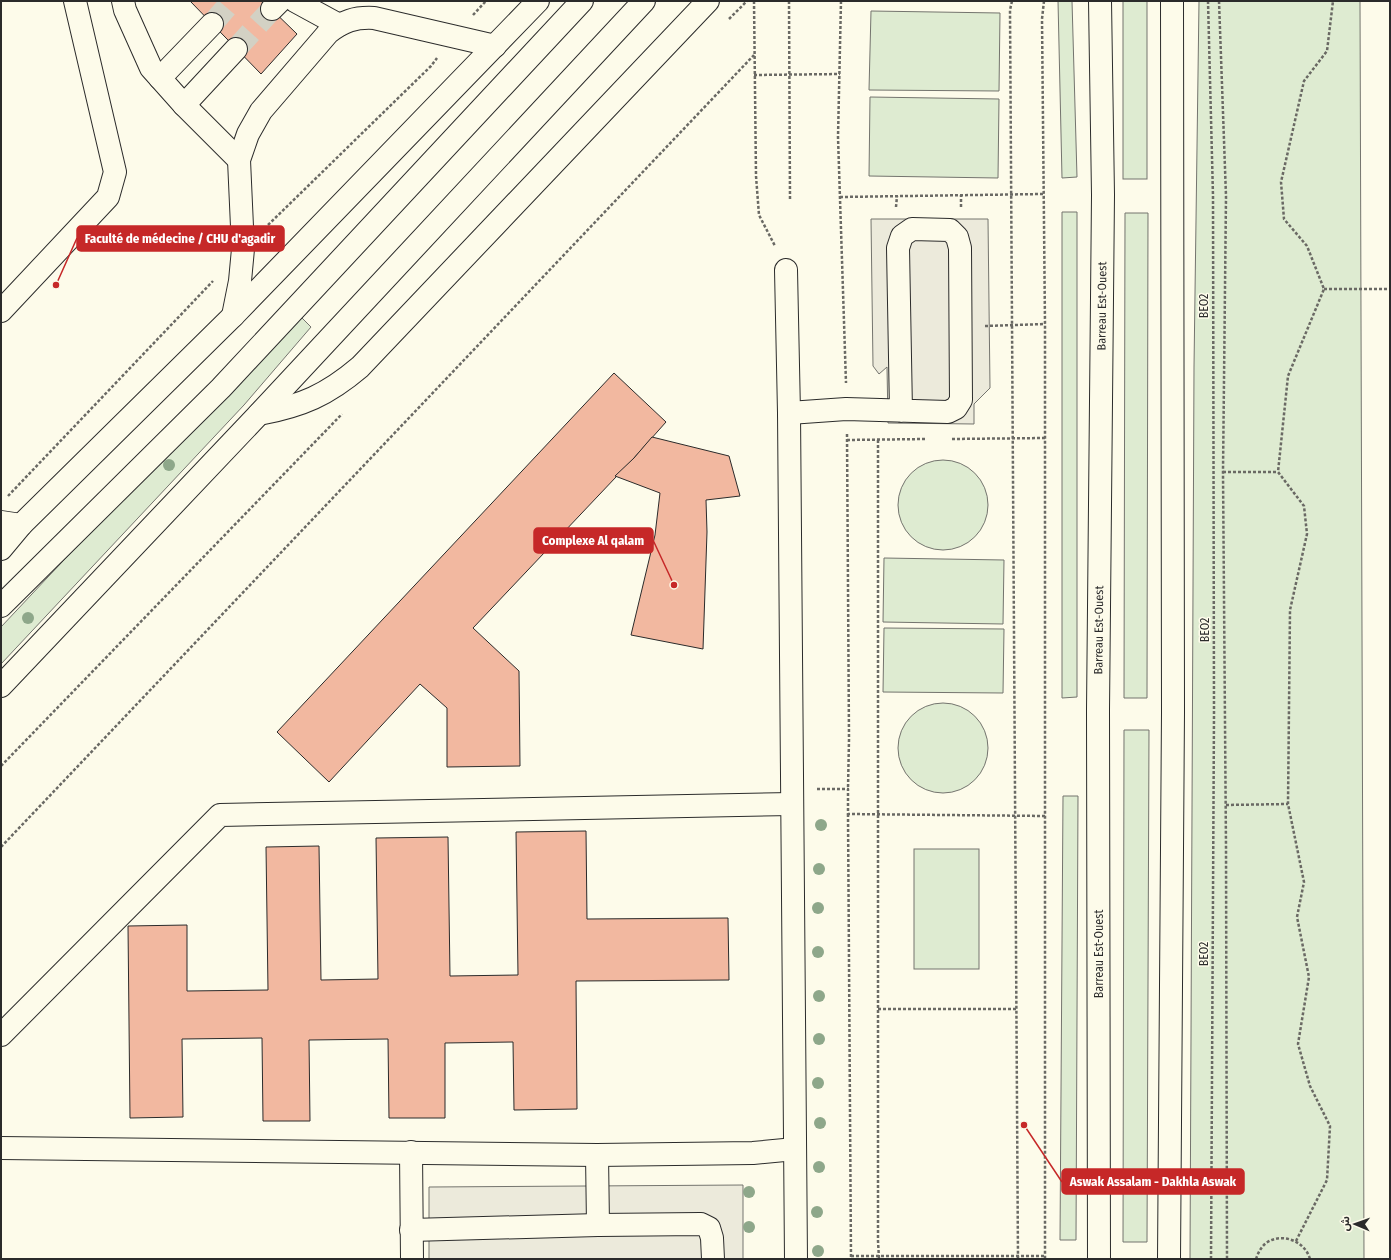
<svg xmlns="http://www.w3.org/2000/svg" width="1391" height="1260" viewBox="0 0 1391 1260" font-family="'Fira Sans Condensed','Noto Sans Arabic',sans-serif">
<rect width="100%" height="100%" fill="#fdfbea"/>
<g fill="#deebd1" stroke="#74746e">
<polygon points="1058,1 1072,1 1077,177 1062,178"/>
<rect x="1123" y="1" width="24" height="178"/>
<polygon points="1199,1 1360,1 1364,1259 1190,1259 1194,367"/>
<polygon points="871,11 1000,13 999,91 869,90"/>
<polygon points="870,97 999,99 998,178 869,176"/>
<polygon points="1062,212 1077,212 1077,697 1062,698"/>
<polygon points="1125,213 1148,213 1147,698 1124,698"/>
<polygon points="302,318 311,327 244,405 1,664 1,627 155,463"/>
<circle cx="943" cy="505" r="45"/>
<polygon points="884,558 1004,560 1003,624 883,622"/>
<polygon points="884,628 1004,629 1003,693 883,692"/>
<circle cx="943" cy="748" r="45"/>
<polygon points="1124,730 1149,730 1147,1242 1123,1242"/>
<polygon points="1063,796 1078,796 1076,1240 1060,1240"/>
<rect x="914" y="849" width="65" height="120"/>
</g>
<g fill="#eceadb" stroke="#74746e">
<polygon points="871,219 988,219 990,388 974,404 974,424 888,423 887,367 879,374 873,366"/>
<polygon points="743,1185 743,1259 429,1259 429,1187"/>
</g>
<g fill="#f2b8a0" stroke="#2b2b2b">
<polygon points="190,1 263,1 297,34 261,74"/>
<polygon points="614,373 666,422 634,458 473,628 519,671 520,766 447,767 447,708 420,684 329,782 277,732"/>
<polygon points="652,437 729,456 740,496 706,500 707,532 703,649 631,635 655,535 660,493 615,476 634,458"/>
<polygon points="586,831 587,919 728,918 729,980 576,981 577,1109 514,1110 513,1042 445,1043 445,1118 389,1118 388,1039 309,1040 310,1121 263,1121 262,1038 182,1039 183,1117 130,1118 128,926 187,925 187,991 268,990 266,847 319,846 321,980 378,979 376,838 448,837 450,976 518,975 516,832"/>
</g>
<g fill="none" stroke-linecap="round" stroke-linejoin="round">
<g stroke="#d3d1c4" stroke-width="22" stroke-dasharray="22 11" stroke-linecap="butt">
<polyline points="212,24 232,1"/>
<polyline points="236,49 272,9"/>
</g>
<g stroke="#2b2b2b" stroke-width="24">
<g id="minor">
<polyline points="123,1 125,10 151,68 184,105 239,160"/>
<polyline points="295,1 339,25"/>
<polyline points="272,9 280,1"/>
<polyline points="160,78 212,24"/>
<polyline points="184,105 236,49"/>
<polyline points="786,270 789,413 796,1259"/>
<polyline points="1,311 108,197 115,172 75,1"/>
<path d="M233,316L240,281L243,249L239,160L248,134L261,111L328,33C343,21 355,17 374,18L495,46"/>
<polyline points="789,413 846,409 948,412 956,408 961,400 960,248 957,237 950,230 912,229 902,236 898,248 901,411"/>
<polyline points="1,522 21,525"/>
<polyline points="1,1035 220,815 792,804"/>
<polyline points="1,1148 597,1155 753,1153 795,1149"/>
<polyline points="411,1152 412,1259"/>
<polyline points="597,1155 598,1225"/>
<polyline points="411,1230 598,1225 701,1224 709,1228 712,1238 713,1259"/>
</g>
</g>
<g stroke="#2b2b2b" stroke-width="24">
<g id="major">
<path id="s1" d="M1099,1259L1098,710L1103,195L1100,1"/>
<polyline points="1169,1259 1173,712 1172,1"/>
</g>
</g>
<g stroke="#2b2b2b" stroke-width="24">
<g id="highway">
<path d="M259,414C302,406 327,395 360,367L708,1"/>
<polyline points="1,549 21,525 233,316 538,1"/>
<polyline points="1,606 221,388 582,1"/>
<polyline points="1,686 259,414 644,1"/>
</g>
</g>
<g stroke="#6a6964" stroke-width="2.5" stroke-dasharray="3 2" stroke-linecap="butt">
<polyline points="754,1 756,176 759,215 775,246"/>
<polyline points="789,1 790,199"/>
<polyline points="841,1 838,137 846,383"/>
<polyline points="1012,1 1010,10 1018,1259"/>
<polyline points="1044,1 1042,19 1045,324 1045,1259"/>
<polyline points="1208,1 1213,196 1214,713 1211,1259"/>
<polyline points="1219,1 1226,196 1223,472 1226,847 1227,1259"/>
<polyline points="473,15 486,1"/>
<polyline points="729,19 747,1"/>
<polyline points="754,75 840,74"/>
<polyline points="840,197 1043,194"/>
<polyline points="896,207 897,196"/>
<polyline points="961,207 961,195"/>
<polyline points="268,225 431,66 437,58"/>
<polyline points="1324,289 1390,289"/>
<polyline points="985,326 1045,324"/>
<polyline points="847,434 849,739 848,789"/>
<polyline points="952,439 1045,438"/>
<polyline points="847,440 925,439"/>
<polyline points="878,440 878,1241 879,1259"/>
<polyline points="1223,472 1278,472"/>
<polyline points="8,496 213,281"/>
<polyline points="1,766 342,414"/>
<polyline points="817,789 848,789 848,814 1045,816"/>
<polyline points="1226,805 1288,804"/>
<polyline points="848,814 851,1259"/>
<polyline points="1,847 754,55"/>
<polyline points="878,1009 1016,1009"/>
<polyline points="1296,1241 1327,1180 1330,1126 1310,1086 1298,1044 1309,977 1297,917 1304,882 1288,804 1290,610 1307,534 1304,506 1278,472 1288,376 1324,289 1307,246 1284,219 1281,182 1304,81 1327,51 1333,1"/>
<polyline points="851,1256 1045,1256"/>
<path d="M1256,1259C1258,1253 1261,1247 1266,1243C1282,1232 1305,1241 1310,1259"/>
</g>
<use href="#minor" stroke="#fdfbea" stroke-width="22"/>
<use href="#major" stroke="#fdfbea" stroke-width="22"/>
<use href="#highway" stroke="#fdfbea" stroke-width="22"/>
</g>
<g fill="#8ea78a">
<circle cx="169" cy="465" r="6"/>
<circle cx="28" cy="618" r="6"/>
<circle cx="821" cy="825" r="6"/>
<circle cx="819" cy="869" r="6"/>
<circle cx="818" cy="908" r="6"/>
<circle cx="818" cy="952" r="6"/>
<circle cx="819" cy="996" r="6"/>
<circle cx="819" cy="1039" r="6"/>
<circle cx="818" cy="1083" r="6"/>
<circle cx="820" cy="1123" r="6"/>
<circle cx="819" cy="1167" r="6"/>
<circle cx="749" cy="1192" r="6"/>
<circle cx="817" cy="1212" r="6"/>
<circle cx="749" cy="1227" r="6"/>
<circle cx="818" cy="1251" r="6"/>
</g>
<g text-anchor="middle" stroke-width="3" stroke-linejoin="round" paint-order="stroke">
<g font-size="12" fill="#2b2b2b" stroke="#fdfbea">
<text dy="4" stroke="none"><textPath href="#s1" startOffset="953">Barreau Est-Ouest</textPath></text>
<text transform="translate(1204 306) rotate(-90)" y="4">BEO2</text>
<text dy="4" stroke="none"><textPath href="#s1" startOffset="629">Barreau Est-Ouest</textPath></text>
<text transform="translate(1205 630) rotate(-90)" y="4">BEO2</text>
<text transform="translate(1099 954) rotate(-90)" y="4">Barreau Est-Ouest</text>
<text transform="translate(1204 954) rotate(-90)" y="4">BEO2</text>
</g>
</g>
<path fill="none" stroke="#c62828" stroke-width="1.5" d="M56 285L77 238M674 585L653 540M1024 1125L1062 1182"/>
<g fill="#c62828" stroke="#fdfbea" stroke-width="1.5">
<circle cx="56" cy="285" r="4"/>
<circle cx="674" cy="585" r="4"/>
<circle cx="1024" cy="1125" r="4"/>
</g>
<g fill="#c62828" stroke="#c62828" stroke-width="1.5">
<rect x="77" y="226" width="207" height="25" rx="4"/>
<rect x="534" y="528" width="119" height="25" rx="4"/>
<rect x="1062" y="1169" width="182" height="25" rx="4"/>
</g>
<g font-size="13" text-anchor="middle" font-weight="bold" fill="#fff">
<text x="180" y="243">Faculté de médecine / CHU d'agadir</text>
<text x="593" y="545">Complexe Al qalam</text>
<text x="1153" y="1186">Aswak Assalam - Dakhla Aswak</text>
</g>
<rect width="1391" height="1260" fill="none" stroke="#2b2b2b" stroke-width="4"/>
<g transform="translate(1355 1224) rotate(272)" stroke="#fdfbea" stroke-width="3" paint-order="stroke">
<path d="M0-3L7 15L0 10L-7 15Z" fill="#2b2b2b"/>
<text y="-6" font-size="11" font-weight="bold" text-anchor="middle" fill="#2b2b2b">ش</text>
</g>
</svg>
